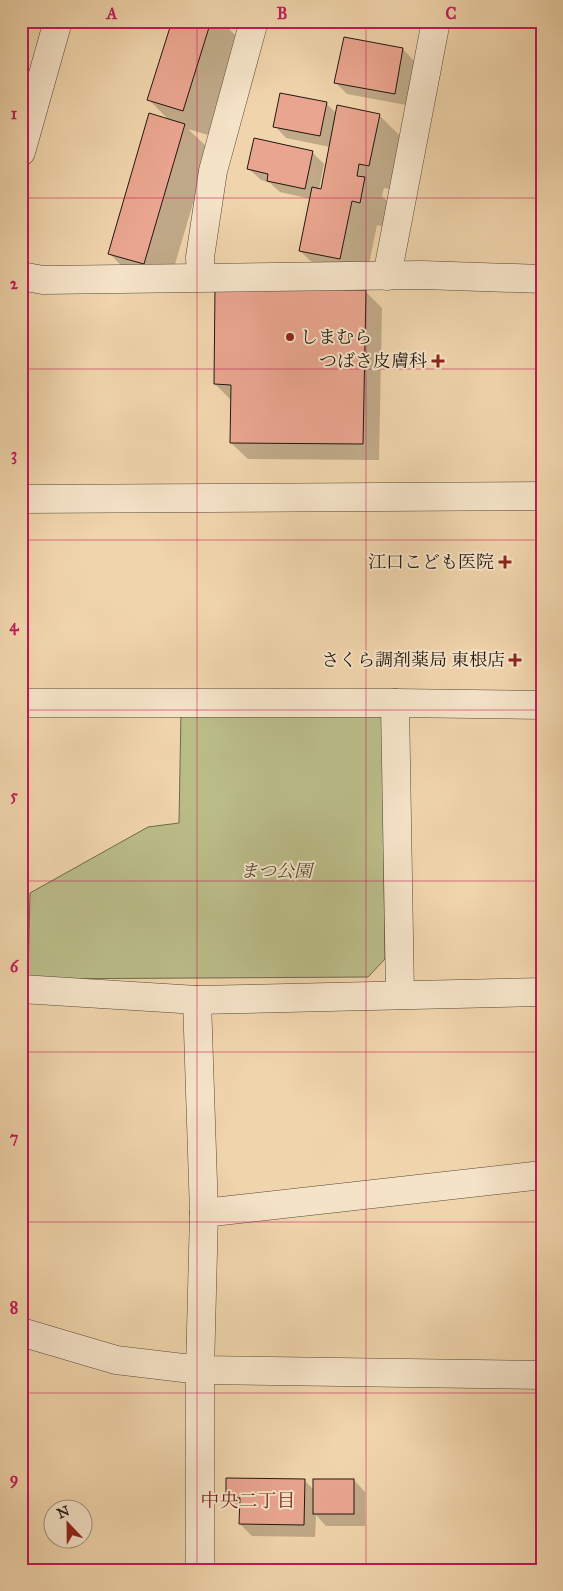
<svg xmlns="http://www.w3.org/2000/svg" width="563" height="1591" viewBox="0 0 563 1591" font-family="'IM FELL Great Primer','Noto Serif JP',serif">
<rect width="100%" height="100%" fill="#f0d4ab"/>
<filter id="stains"><feTurbulence type="fractalNoise" baseFrequency=".004" numOctaves="4"/><feColorMatrix values="0 0 0 0 .2 0 0 0 0 .09 0 0 0 0 .02 0 0 0 .5 -.17"/></filter>
<radialGradient id="worn" r=".72"><stop offset=".6" stop-color="#630" stop-opacity="0"/><stop offset="1" stop-color="#630" stop-opacity=".3"/></radialGradient>
<polygon fill="#babc88" stroke="#6e6a4c" points="181,712 382,712 385,959 368,977 28,979 30,893 148,827 179,823"/>
<g fill="#0003">
<polygon points="173,21 221,21 238,38 208,135 188,129 209,149 168,288 134,279 110,254 169,120 149,100"/>
<polygon points="405,21 416,21 415,24"/>
<polygon points="403,49 414,61 406,105 347,94 336,83"/>
<polygon points="326,103 337,114 379,115 404,140 394,190 384,188 382,196 389,203 384,227 377,225 365,283 325,275 300,251 311,199 280,192 270,183 261,180 249,169 312,152 324,164 319,189 322,190 330,147 286,138 275,126"/>
<polygon points="365,291 382,308 379,460 248,459 231,443 232,401 215,384"/>
<polygon points="304,1480 314,1490 354,1480 365,1492 365,1526 326,1526 316,1515 315,1537 252,1536 240,1524 241,1510 227,1498"/>
</g>
<g fill="#e9a58f" stroke="#211811">
<polygon points="172,21 211,21 183,111 147,100"/>
<polygon points="344,37 403,48 395,94 334,83"/>
<polygon points="280,93 327,102 320,136 273,127"/>
<polygon points="337,105 380,114 369,166 359,164 357,176 365,177 360,203 352,201 340,259 299,251 312,187 321,189"/>
<polygon points="149,113 185,124 144,264 108,254"/>
<polygon points="254,138 313,151 305,189 267,181 268,174 247,169"/>
<polygon points="215,288 366,290 363,444 230,443 231,385 214,384"/>
<polygon points="226,1478 305,1479 304,1525 239,1524 240,1498 226,1498"/>
<rect x="313" y="1479" width="41" height="35"/>
</g>
<g fill="none" stroke-linecap="round" stroke-linejoin="round">
<g stroke="#554738" stroke-width="29">
<g id="minor">
<polyline points="21,152 58,21"/>
<polyline points="21,276 43,280 422,275 542,279"/>
<polyline points="387,276 436,21"/>
<polyline points="201,277 200,257 213,171 254,21"/>
<polyline points="21,499 542,496"/>
<polyline points="21,703 395,703 400,995"/>
<polyline points="395,703 542,705"/>
<polyline points="21,989 197,1000"/>
<polyline points="204,1213 197,1000 542,992"/>
<polyline points="21,1332 116,1360 200,1370 542,1375"/>
<polyline points="200,1570 200,1370 204,1213 542,1175"/>
</g>
</g>
<use href="#minor" stroke="#f5e3c8" stroke-width="28"/>
</g>
<path fill="none" stroke="#c2185b" stroke-width="1" stroke-opacity="0.55" d="M197,21V1570M366,21V1570M21,198H542M21,369H542M21,540H542M21,710H542M21,881H542M21,1052H542M21,1222H542M21,1393H542"/>
<g fill="#8f2418" stroke="#f5e3c8" stroke-width="2">
<circle cx="290" cy="337" r="5"/>
<path d="M435.5 353.5h5v5h5v5h-5v5h-5v-5h-5v-5h5z"/>
<path d="M502.5 554.5h5v5h5v5h-5v5h-5v-5h-5v-5h5z"/>
<path d="M512.5 652.5h5v5h5v5h-5v5h-5v-5h-5v-5h5z"/>
</g>
<g text-anchor="middle" stroke-width="4" stroke-linejoin="round" paint-order="stroke">
<g font-size="18" fill="#211811" stroke="#f5e3c8" text-anchor="end">
<text x="300" y="343" text-anchor="start">しまむら</text>
<text x="427" y="367">つばさ皮膚科</text>
<text x="494" y="568">江口こども医院</text>
<text x="505" y="666">さくら調剤薬局 東根店</text>
</g>
<g font-size="18" font-style="italic" fill="#4f4935" stroke="#f5e3c8">
<text x="276" y="877">まつ公園</text>
</g>
<g font-size="19" fill="#7a1f14" stroke="#f5e3c8">
<text x="248" y="1507">中央二丁目</text>
</g>
</g>
<rect width="563" height="1591" fill="none" stroke="#f0d4ab" stroke-width="55"/>
<g transform="translate(68 1524) rotate(338)"><circle r="24" fill="#f5e3c8" stroke="#a0927f"/>
<path d="M0-4L9 19L0 12L-9 19Z" fill="#8f2418"/>
<text y="-8" font-size="14" font-weight="bold" text-anchor="middle" fill="#211811">N</text>
</g>
<rect x="28" y="28" width="508" height="1536" fill="none" stroke="#c2185b" stroke-width="2"/>
<g font-size="16" text-anchor="middle" font-weight="bold" fill="#c2185b">
<text x="112" y="19">A</text>
<text x="282" y="19">B</text>
<text x="451" y="19">C</text>
<text x="14" y="119">1</text>
<text x="14" y="289">2</text>
<text x="14" y="460">3</text>
<text x="14" y="631">4</text>
<text x="14" y="801">5</text>
<text x="14" y="972">6</text>
<text x="14" y="1143">7</text>
<text x="14" y="1313">8</text>
<text x="14" y="1484">9</text>
</g>
<rect width="100%" height="100%" filter="url(#stains)"/>
<rect width="100%" height="100%" fill="url(#worn)"/>
</svg>
